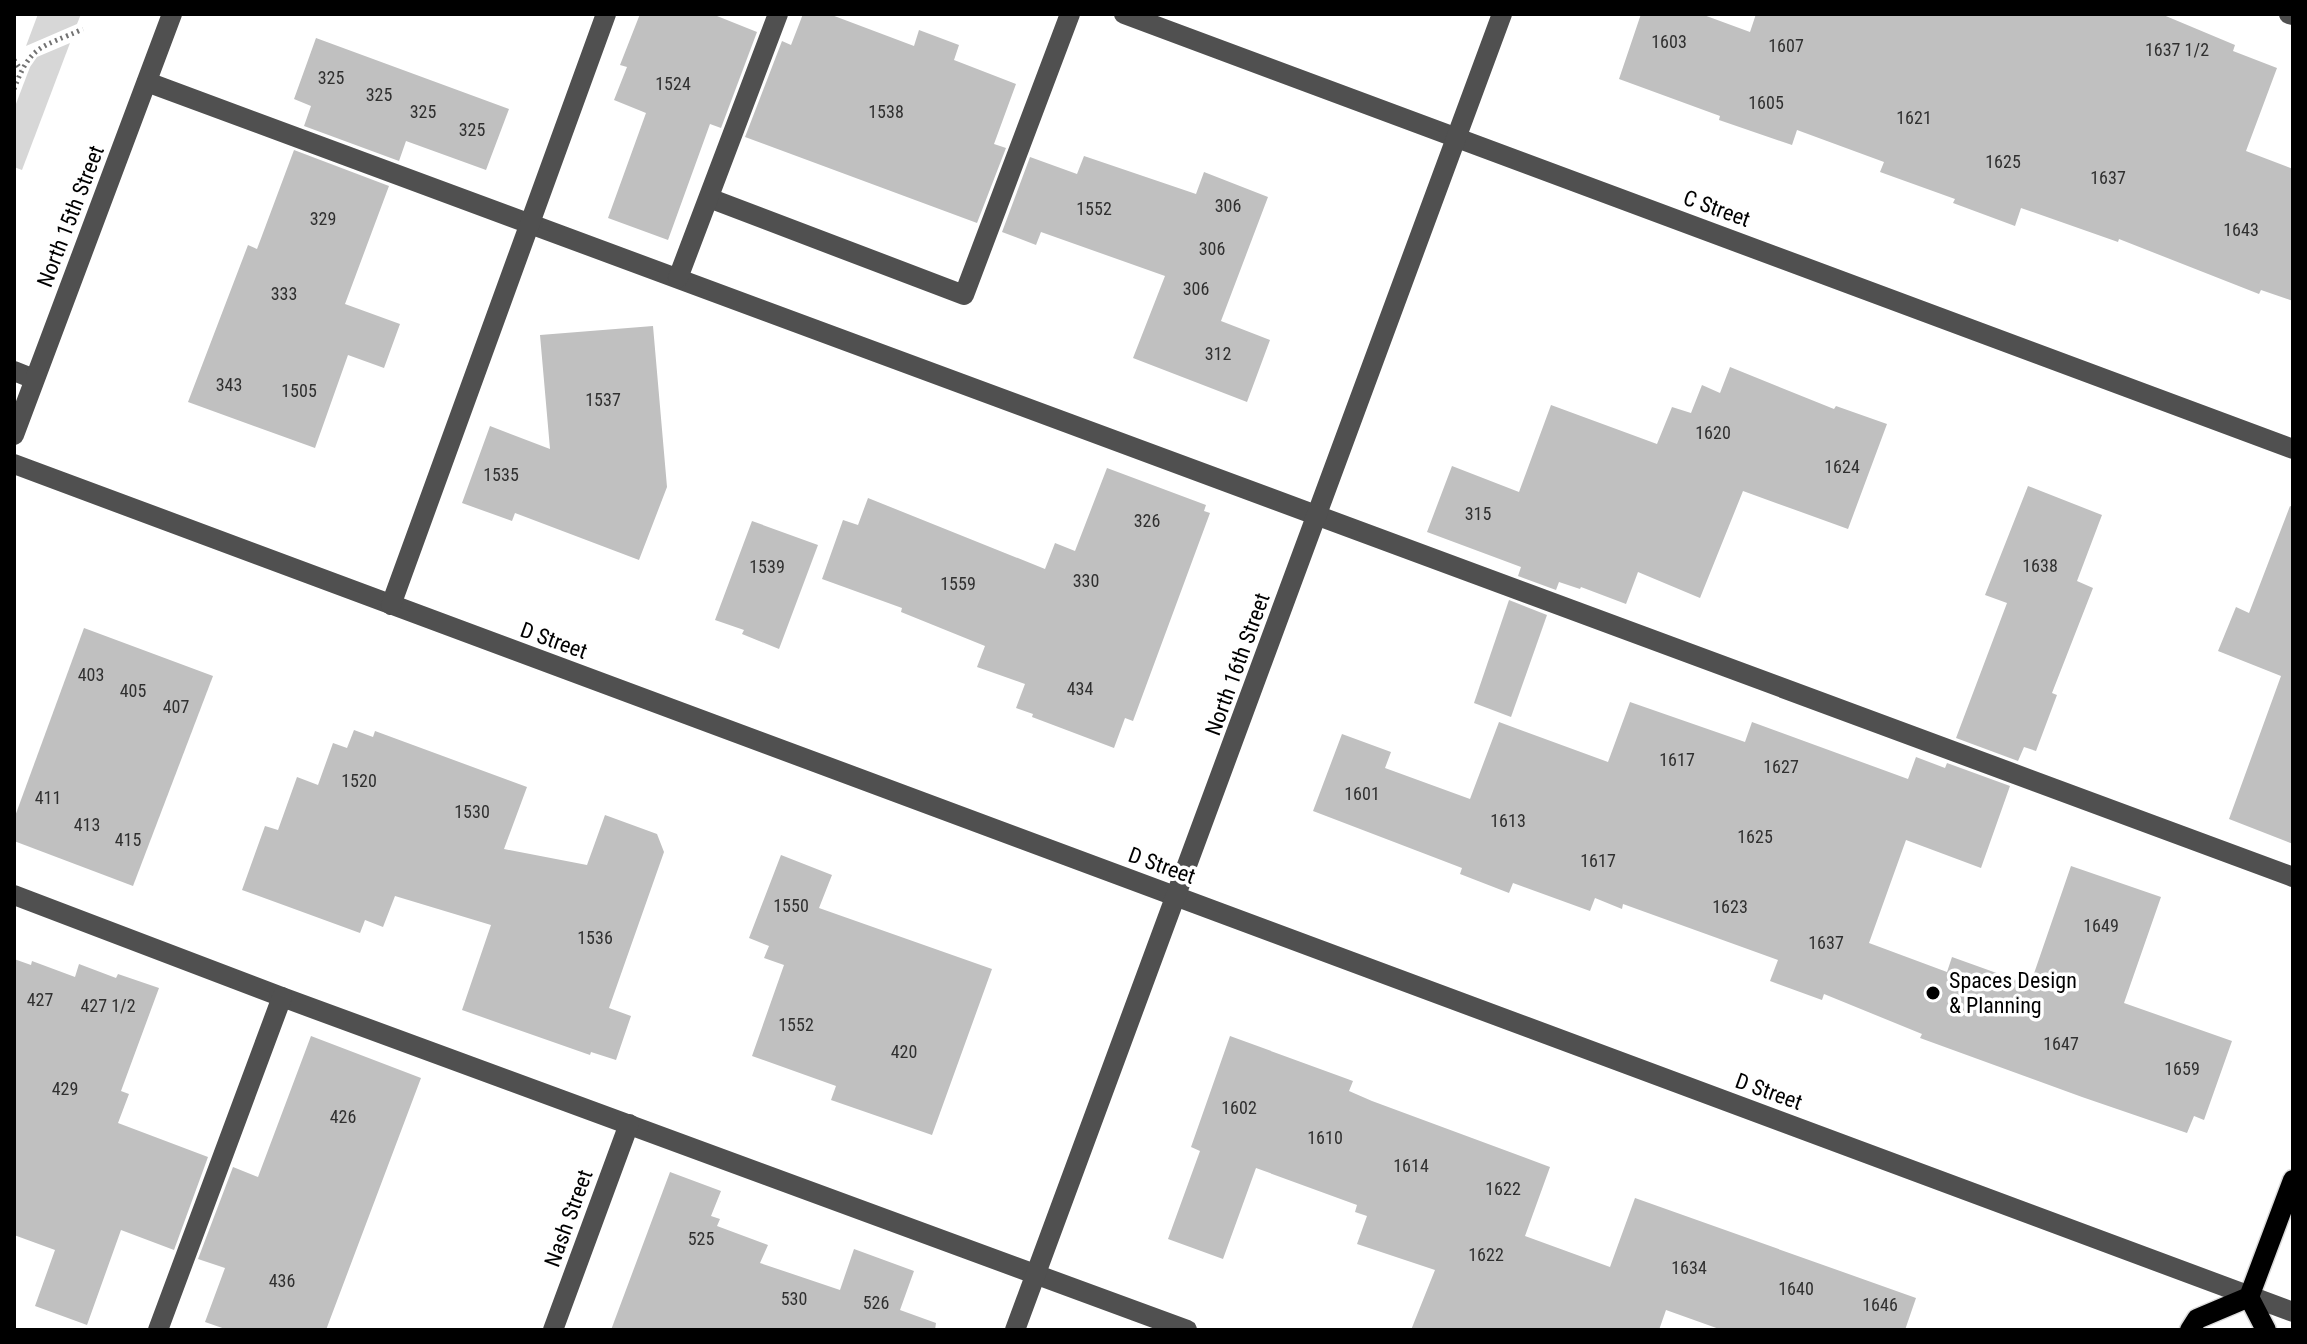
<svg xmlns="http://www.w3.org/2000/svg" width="2307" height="1344" viewBox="0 0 2307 1344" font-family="'Roboto Condensed',sans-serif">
<rect width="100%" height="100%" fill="#fff"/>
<g fill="#d7d7d7">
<polygon points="38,14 81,14 77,24 26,46"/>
<polygon points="70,43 22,170 14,167 14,109 30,67 37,57"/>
</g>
<g fill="#c0c0c0">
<polygon points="640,14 712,14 757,32 721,128 710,124 668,240 608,218 646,113 614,100 627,67 620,65"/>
<polygon points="803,14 829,14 914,46 919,30 959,45 954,60 1016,84 994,144 1006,148 977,223 745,137 782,41 791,45"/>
<polygon points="1641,14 1701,14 1750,32 1756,14 2161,14 2235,45 2233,51 2277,68 2246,151 2293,169 2293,301 2261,290 2259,294 2119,239 2118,242 2021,208 2015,226 1953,203 1955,199 1880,172 1884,162 1797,130 1792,145 1719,120 1720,116 1619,79"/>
<polygon points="316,38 509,109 486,170 406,141 399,161 304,126 311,106 294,99"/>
<polygon points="294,150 389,186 345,304 400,324 384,368 348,355 315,448 188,402 248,245 257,249"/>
<polygon points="1084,156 1196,194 1204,172 1268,197 1221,321 1270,340 1247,402 1133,358 1165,276 1041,232 1036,245 1002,232 1030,157 1077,174"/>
<polygon points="653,326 667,487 639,560 515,513 512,521 462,503 490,426 550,449 540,335"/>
<polygon points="1730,367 1834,409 1836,406 1887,424 1848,529 1743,491 1700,598 1638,572 1626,604 1581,587 1580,589 1559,582 1556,590 1518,576 1521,567 1427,532 1452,466 1519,492 1551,405 1657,444 1672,407 1691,413 1702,385 1720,393"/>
<polygon points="1107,468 1206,505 1204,511 1210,513 1133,721 1125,718 1114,748 1032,717 1033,714 1016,708 1025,684 977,667 985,646 901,612 902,608 822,579 843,520 858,525 868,498 1045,569 1055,543 1075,551"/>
<polygon points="2028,486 2102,515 2077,581 2093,588 2052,693 2057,695 2036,751 2024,747 2018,761 1956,738 2007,603 1985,595"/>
<polygon points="2290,506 2293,507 2293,844 2229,819 2281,676 2218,651 2236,607 2249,613"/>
<polygon points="752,521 818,545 779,649 742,634 744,630 715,620"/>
<polygon points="1509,600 1547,615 1511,717 1474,703"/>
<polygon points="84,628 213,676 133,886 14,841 14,819"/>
<polygon points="1630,702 1745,742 1752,722 1908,779 1916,757 1945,768 1947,763 2010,786 1981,868 1906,840 1869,943 1947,972 1952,957 2030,985 2071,866 2161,897 2124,1003 2232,1041 2204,1120 2194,1116 2187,1133 2082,1097 1920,1038 1922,1034 1824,994 1822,1000 1770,981 1778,960 1623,904 1622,909 1595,898 1590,911 1513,883 1509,893 1460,874 1462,868 1313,811 1342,734 1391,752 1385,768 1470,799 1499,722 1608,762"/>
<polygon points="354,730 373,737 375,731 527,787 504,849 587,865 605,815 657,834 664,852 609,1008 631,1016 616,1060 591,1052 590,1055 462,1010 491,925 395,896 383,927 365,920 360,933 242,890 265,826 278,830 297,777 318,785 333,743 347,748"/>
<polygon points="781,855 832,875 819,908 992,969 932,1135 831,1100 836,1086 752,1056 784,965 764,958 769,946 749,938"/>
<polygon points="14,959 31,965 32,961 75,977 79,964 116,978 118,974 159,988 121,1091 129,1094 118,1123 208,1157 174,1250 121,1230 87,1325 35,1306 55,1250 14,1235"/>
<polygon points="311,1036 421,1078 326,1330 228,1330 205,1322 225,1268 198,1259 233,1167 258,1177"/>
<polygon points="1230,1036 1353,1081 1349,1091 1372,1101 1550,1167 1525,1236 1610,1267 1635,1198 1916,1298 1905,1330 1722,1330 1666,1310 1659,1330 1411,1330 1435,1270 1357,1244 1367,1216 1355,1212 1357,1205 1256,1168 1223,1259 1168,1239 1200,1151 1191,1147"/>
<polygon points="670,1172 721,1191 711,1216 720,1219 717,1226 768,1245 760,1263 840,1290 854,1249 914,1271 900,1310 936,1323 935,1330 611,1330"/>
</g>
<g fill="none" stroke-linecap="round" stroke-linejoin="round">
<g stroke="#dbdbdb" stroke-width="23">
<g id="major">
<polyline points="2249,1297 2266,1330"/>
<polyline points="2190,1330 2197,1319 2249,1297 2293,1180"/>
</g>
</g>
<g stroke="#727272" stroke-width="5" stroke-dasharray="2 4" stroke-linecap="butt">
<polyline points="14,60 21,70"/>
<path d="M14,89C31,44 41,48 83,29"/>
</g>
<g stroke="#505050" stroke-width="20">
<polyline points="1124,14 2293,449"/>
<polyline points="2289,14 2293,15"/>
<polyline points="147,82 2293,877"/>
<polyline points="709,198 964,295 1070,14"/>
<polyline points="678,278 778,14"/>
<polyline points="14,371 34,379"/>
<polyline points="14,435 172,14"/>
<polyline points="14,464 2293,1312"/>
<polyline points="391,605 606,14"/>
<polyline points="14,895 282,997 1187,1330"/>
<polyline points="158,1330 282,997"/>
<polyline points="553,1330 629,1124"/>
<polyline points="1015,1330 1502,14"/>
</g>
<use href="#major" stroke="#000" stroke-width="20"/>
</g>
<circle fill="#000" stroke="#fff" stroke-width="3" cx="1933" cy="993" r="8"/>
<g text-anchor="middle" stroke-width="7" stroke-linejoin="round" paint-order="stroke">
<g font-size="18" fill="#303030">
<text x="1669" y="48">1603</text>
<text x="1786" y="52">1607</text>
<text x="2177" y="56">1637 1/2</text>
<text x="331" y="84">325</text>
<text x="673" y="90">1524</text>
<text x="379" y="101">325</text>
<text x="1766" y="109">1605</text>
<text x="423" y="118">325</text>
<text x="886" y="118">1538</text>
<text x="1914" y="124">1621</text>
<text x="472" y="136">325</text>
<text x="2003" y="168">1625</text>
<text x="2108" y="184">1637</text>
<text x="1228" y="212">306</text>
<text x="1094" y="215">1552</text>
<text x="323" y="225">329</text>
<text x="2241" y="236">1643</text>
<text x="1212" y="255">306</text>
<text x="1196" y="295">306</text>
<text x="284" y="300">333</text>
<text x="1218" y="360">312</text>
<text x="229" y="391">343</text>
<text x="299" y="397">1505</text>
<text x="603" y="406">1537</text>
<text x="1713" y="439">1620</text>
<text x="1842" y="473">1624</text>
<text x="501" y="481">1535</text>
<text x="1478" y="520">315</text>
<text x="1147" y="527">326</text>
<text x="2040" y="572">1638</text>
<text x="767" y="573">1539</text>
<text x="1086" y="587">330</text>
<text x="958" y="590">1559</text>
<text x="91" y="681">403</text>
<text x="1080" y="695">434</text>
<text x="133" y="697">405</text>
<text x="176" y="713">407</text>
<text x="1677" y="766">1617</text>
<text x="1781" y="773">1627</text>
<text x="359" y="787">1520</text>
<text x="1362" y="800">1601</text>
<text x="48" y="804">411</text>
<text x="472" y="818">1530</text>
<text x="1508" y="827">1613</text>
<text x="87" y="831">413</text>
<text x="1755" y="843">1625</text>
<text x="128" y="846">415</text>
<text x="1598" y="867">1617</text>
<text x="791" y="912">1550</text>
<text x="1730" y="913">1623</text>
<text x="2101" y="932">1649</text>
<text x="595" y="944">1536</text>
<text x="1826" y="949">1637</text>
<text x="40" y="1006">427</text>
<text x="108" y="1012">427 1/2</text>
<text x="796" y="1031">1552</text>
<text x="2061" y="1050">1647</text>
<text x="904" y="1058">420</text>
<text x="2182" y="1075">1659</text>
<text x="65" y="1095">429</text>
<text x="1239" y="1114">1602</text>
<text x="343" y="1123">426</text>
<text x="1325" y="1144">1610</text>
<text x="1411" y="1172">1614</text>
<text x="1503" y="1195">1622</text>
<text x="701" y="1245">525</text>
<text x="1486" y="1261">1622</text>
<text x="1689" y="1274">1634</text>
<text x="282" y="1287">436</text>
<text x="1796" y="1295">1640</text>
<text x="794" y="1305">530</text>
<text x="876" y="1309">526</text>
<text x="1880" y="1311">1646</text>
</g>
<g font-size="22" fill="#000" stroke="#fff">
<text transform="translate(1717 208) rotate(20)" y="8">C Street</text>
<text transform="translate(70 216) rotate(-69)" y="8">North 15th Street</text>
<text transform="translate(554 640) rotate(20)" y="8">D Street</text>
<text transform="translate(1237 664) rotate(-70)" y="8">North 16th Street</text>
<text transform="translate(1162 865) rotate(20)" y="8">D Street</text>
<text transform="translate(1769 1091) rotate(20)" y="8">D Street</text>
<text transform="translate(568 1218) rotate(-70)" y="8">Nash Street</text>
</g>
<g font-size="22" fill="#000" stroke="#fff" text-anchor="start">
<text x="1949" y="988">Spaces Design<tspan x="1949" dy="25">&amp; Planning</tspan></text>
</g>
</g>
<rect width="2307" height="1344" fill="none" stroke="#000000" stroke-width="32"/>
</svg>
